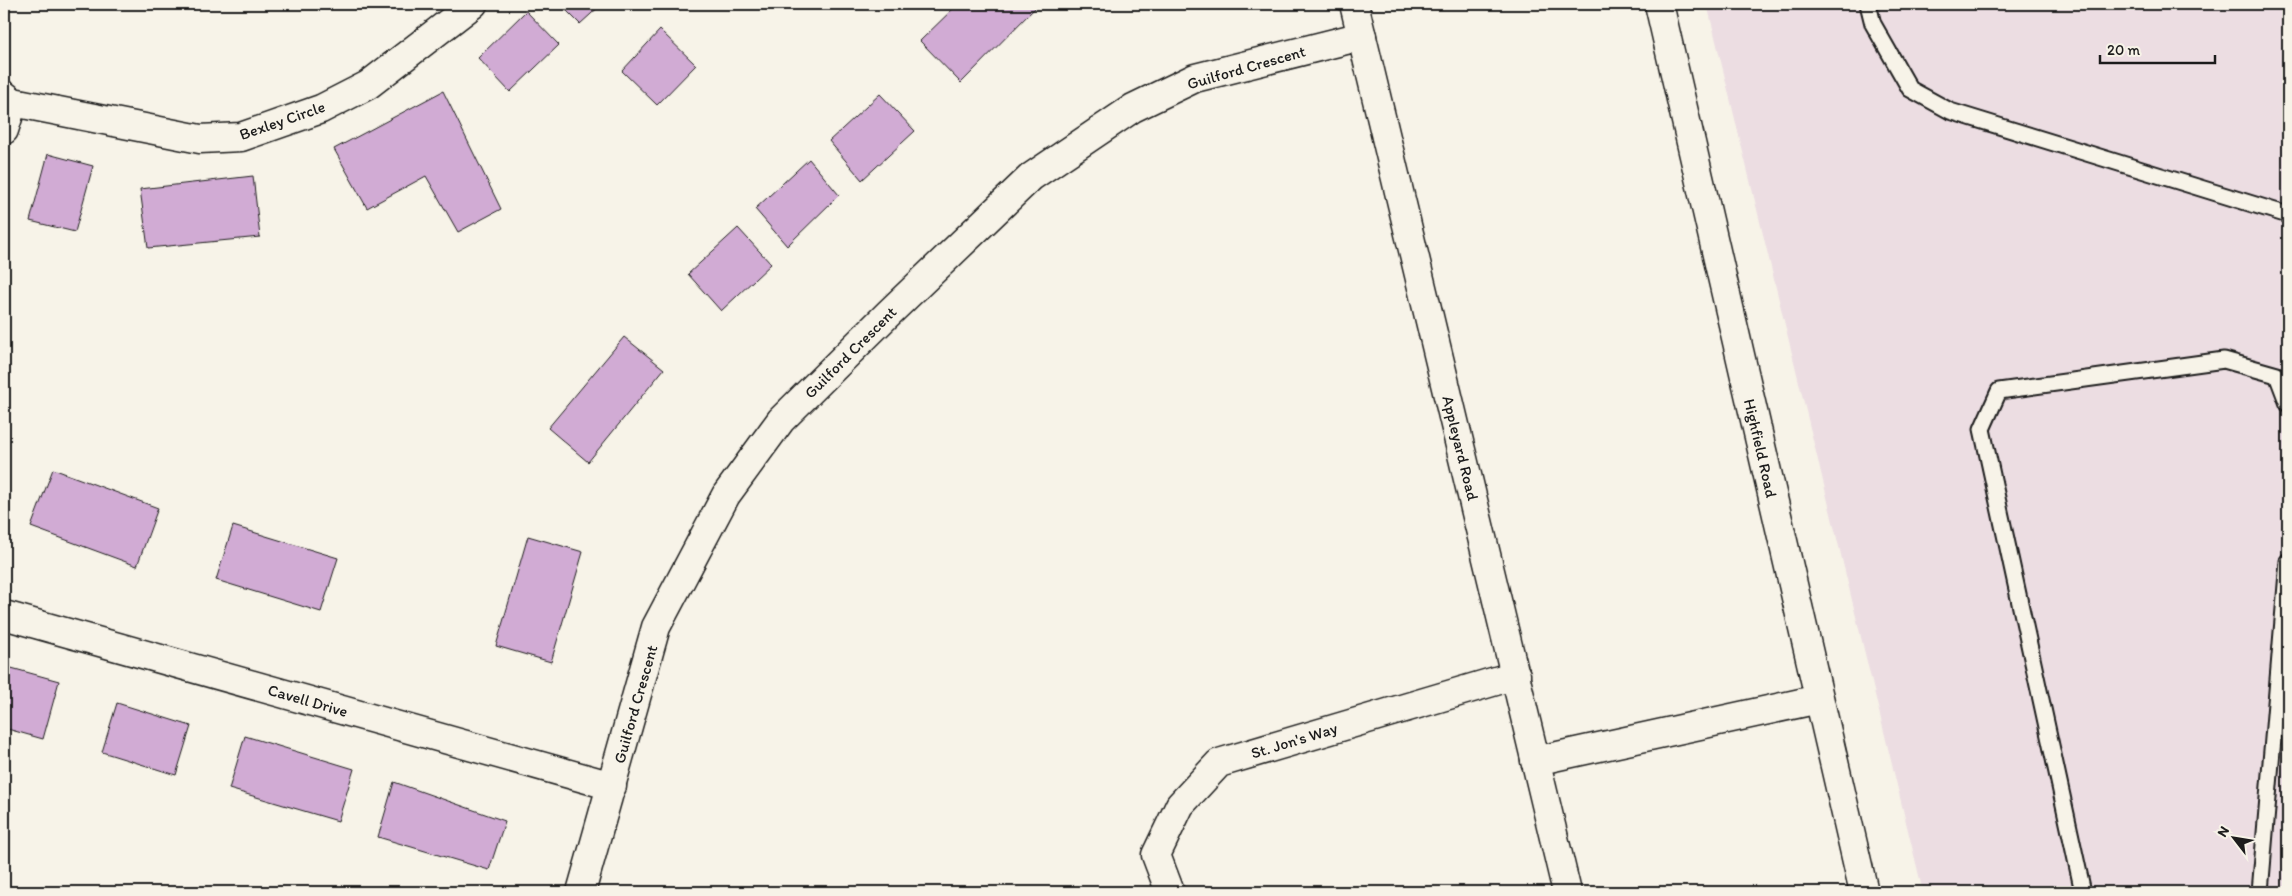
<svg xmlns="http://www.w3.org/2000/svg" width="2292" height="896" viewBox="0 0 2292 896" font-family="Itim,sans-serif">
<rect width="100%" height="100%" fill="#f7f3e8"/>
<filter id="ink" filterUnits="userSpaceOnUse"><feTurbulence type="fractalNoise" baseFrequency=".02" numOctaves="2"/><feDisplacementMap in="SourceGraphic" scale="10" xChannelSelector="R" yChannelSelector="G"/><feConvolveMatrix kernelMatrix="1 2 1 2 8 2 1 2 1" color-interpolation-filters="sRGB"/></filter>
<g filter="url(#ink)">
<polygon fill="#ecdde2" points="1707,4 2288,4 2288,892 1923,892"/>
<g fill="#d1abd4" stroke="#1c1c1c">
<polygon points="560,4 602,4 580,24"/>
<polygon points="958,4 1039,4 961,83 920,41"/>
<polygon points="526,11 559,45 510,92 478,58"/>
<polygon points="660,30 696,65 657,105 622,71"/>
<polygon points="443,91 501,209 458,232 426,176 367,208 334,149"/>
<polygon points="880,94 915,131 862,180 829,141"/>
<polygon points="48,154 93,166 75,232 30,221"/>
<polygon points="809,159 839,195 787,246 755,209"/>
<polygon points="253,176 260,237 148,248 140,189"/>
<polygon points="738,228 771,264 721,311 688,274"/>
<polygon points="624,337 664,369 588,462 548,428"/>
<polygon points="53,469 158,508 137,566 31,527"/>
<polygon points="233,526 338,558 321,612 216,580"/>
<polygon points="528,536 583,552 551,662 496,646"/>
<polygon points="4,666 59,681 43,739 4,728"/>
<polygon points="117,703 191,726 176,775 102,752"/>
<polygon points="245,736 354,769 338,821 229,789"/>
<polygon points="394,782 505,821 489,870 378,837"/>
</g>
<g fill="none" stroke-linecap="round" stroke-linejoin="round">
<g stroke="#1c1c1c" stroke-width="19">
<g id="service">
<polyline points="1868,4 1873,24 1910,89 1950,111 2288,215"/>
<polyline points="2083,892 1982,429 1999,391 2224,360 2277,375 2288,404"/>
<polyline points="2260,892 2288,561"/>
</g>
</g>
<g stroke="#1c1c1c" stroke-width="31">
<g id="minor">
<polyline points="1354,4 1567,892"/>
<polyline points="4,95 13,102 200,139 241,137 321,109 368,85 473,4"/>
<polyline points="4,130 13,102"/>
<polyline points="4,615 612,786"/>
<polyline points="1535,761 1819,699"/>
<polyline points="581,892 656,627 726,495 781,420 889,313 1031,177 1133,108 1195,78 1362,36"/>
<polyline points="1170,892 1156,855 1180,805 1219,763 1516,675"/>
</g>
</g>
<g stroke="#1c1c1c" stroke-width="31">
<polyline id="tertiary" points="1659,4 1864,892"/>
</g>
<use href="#service" stroke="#f7f3e8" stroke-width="15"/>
<use href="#minor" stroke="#f7f3e8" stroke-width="28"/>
<use href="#tertiary" stroke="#f7f3e8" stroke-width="28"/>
</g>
</g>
<g text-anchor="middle" stroke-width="4" stroke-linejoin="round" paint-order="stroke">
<g font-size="16" fill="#1c1c1c" stroke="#f7f3e8">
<text transform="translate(1246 67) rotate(-16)" y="6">Guilford Crescent</text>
<text transform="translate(282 120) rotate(-19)" y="6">Bexley Circle</text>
<text transform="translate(850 352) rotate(-45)" y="6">Guilford Crescent</text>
<text transform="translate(1461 448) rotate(76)" y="6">Appleyard Road</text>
<text transform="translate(1761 448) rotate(77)" y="6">Highfield Road</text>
<text transform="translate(308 700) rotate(16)" y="6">Cavell Drive</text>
<text transform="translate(635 704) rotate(-74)" y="6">Guilford Crescent</text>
<text transform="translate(1294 740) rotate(-17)" y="6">St. Jon's Way</text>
</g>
</g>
<rect width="2292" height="896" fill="none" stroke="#f7f3e8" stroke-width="20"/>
<rect x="10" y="10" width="2272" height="876" fill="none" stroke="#1c1c1c" stroke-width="2" filter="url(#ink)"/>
<g transform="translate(2234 838) rotate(301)" stroke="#f7f3e8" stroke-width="4" paint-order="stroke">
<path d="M0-4L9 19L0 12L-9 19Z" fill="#1c1c1c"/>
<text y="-8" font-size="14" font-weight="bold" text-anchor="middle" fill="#1c1c1c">N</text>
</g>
<path d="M2100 55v8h115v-8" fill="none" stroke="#1c1c1c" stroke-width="2.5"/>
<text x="2107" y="55" font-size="15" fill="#1c1c1c" stroke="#f7f3e8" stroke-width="4" paint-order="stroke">20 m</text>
</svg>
